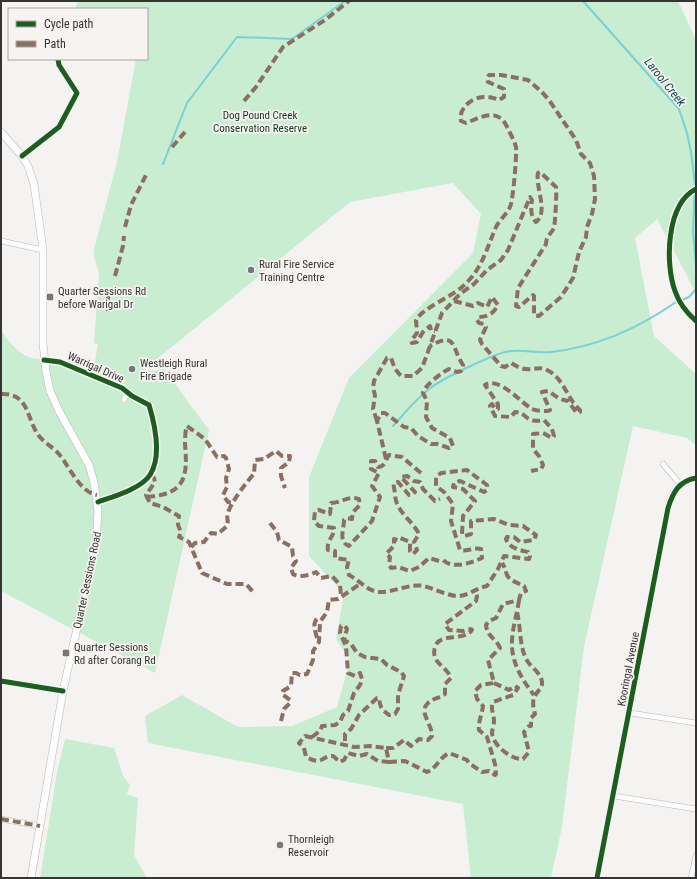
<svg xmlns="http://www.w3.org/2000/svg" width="697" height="879" viewBox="0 0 697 879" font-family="'Roboto Condensed',sans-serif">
<rect width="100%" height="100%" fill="#f5f3f1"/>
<g fill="#c8edd1">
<path d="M78,1H678L696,40V293L657,219L635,238L654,336L696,374V445L687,438L633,426L584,647L562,827L551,878H471L463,804L148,743L145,716L182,695L238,727L292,726L337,707L350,660L336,639L344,594L309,556V477L349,378L473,253L481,214L453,183L350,202L141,372L164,369L209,430L155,673L1,591V330C11,346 28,365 48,357L116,378L94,367L98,344L94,343L99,273L93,253L117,162L136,59H147V9H75Z"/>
<polygon points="65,739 114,748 123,776 130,785 127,794 138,798 134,855 147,878 40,878 57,773"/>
</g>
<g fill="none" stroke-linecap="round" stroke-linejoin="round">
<g stroke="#7ad1d1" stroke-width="2">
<polyline points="583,1 679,109 687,133 691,152 695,184 693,232 696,265"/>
<polyline points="163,164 187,103 237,37 292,39 345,1"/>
<polyline points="682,300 689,297 696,289"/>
<path d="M393,426C404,414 415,400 429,389C443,378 488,357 505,352C521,348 536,354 551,352C596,347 639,328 676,302"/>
</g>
<g stroke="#b8b7b6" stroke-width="6">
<g id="minor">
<polyline points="22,156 59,127 77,93 59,65 58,59"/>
<path d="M696,189C666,204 665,264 675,291C679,303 687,313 696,321"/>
<polyline points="1,241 43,250"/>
<path d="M44,360L60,362L122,388L132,396L149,405C155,425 162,456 150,475C141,489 112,497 98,502"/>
<polyline points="124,400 127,392"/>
<polyline points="663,464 680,484"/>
<polyline points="1,681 63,691"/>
<polyline points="630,713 696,723"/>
<polyline points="614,796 696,809"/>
<polyline points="1,819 40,826"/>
<path d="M597,878L668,508C673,492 679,481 696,478"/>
<polyline points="691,878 696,856"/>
</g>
</g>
<g stroke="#b8b7b6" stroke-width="8">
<polyline id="secondary" points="1,132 22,156 28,166 34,184 43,250 43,344 46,372 50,391 59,411 89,465 94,482 98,511 96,543 63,691 31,878"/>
</g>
<use href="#minor" stroke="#fefdfd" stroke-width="5"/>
<use href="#secondary" stroke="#fefdfd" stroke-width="7"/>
<g stroke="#8d6e63" stroke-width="4" stroke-dasharray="8 4" stroke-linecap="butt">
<polyline points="244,101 256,87 283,47 325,20 349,1"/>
<polyline points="172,147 185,132"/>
<polyline points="125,227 131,205 147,173"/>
<polyline points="115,276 123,246 124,236"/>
<polyline points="108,292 108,311"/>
<path d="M454,301L473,306L478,303L487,307L492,297L498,305C494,313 488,317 479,317L477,320L479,323L484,324L486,327L480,340L482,344L501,366L505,367L511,363C516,366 521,369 526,369C534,370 539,366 547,370C564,378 567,399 580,410V412H576L568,401L560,399L548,391L542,392L550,410L548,411C543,411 536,411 532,409C520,402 499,376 485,385L498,404V409H496L492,404L490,406L495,416L511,417L515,412C527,412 525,424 544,420L552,429L554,436L552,438L543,433L533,434V449L539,456L543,465L541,469L531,471"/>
<path d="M1,394C30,393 26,419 39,436C44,442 52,447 58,453C69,465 79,492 97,495"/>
<path d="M377,421L373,409L375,395L373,388L374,381L387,358H391L395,369L401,376H413L422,368L442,313L460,294L474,284L487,270L501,260L508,250L530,197L532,200C531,207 530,216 536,222C549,212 535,187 538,173L540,172L556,187C557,192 555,224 554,228C551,234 546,236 546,244L518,288L516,306L519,307L533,295L534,296V315L539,316L561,297L573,278L579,252L586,237L587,227L592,214L595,199L594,176L590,163L581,154L576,140L549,100L542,92L528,80L501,75H489L487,78L488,82L504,89V97L499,100C494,98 488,96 483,97C471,98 458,109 461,121L466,123C481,117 498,107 507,127C510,133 514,140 516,147C517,154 513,202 510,207C507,214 500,219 496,227C486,250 482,270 462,287C452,296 420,310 416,320L417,333L411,341L412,343L417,342L423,332L430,326L431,331H435"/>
<path d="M386,459L377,421L381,413H385L404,427L411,428L418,436L431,444H437L449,448L453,446L450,438L432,428L426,417L427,401L423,393C424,386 442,372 449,369L457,372L461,371L463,365C451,347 457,331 430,346"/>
<path d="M421,473L402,457L389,455C385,460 385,467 378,467L375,461H371V469L379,473L372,486L380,497L372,521L349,546C338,542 344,529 344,520L347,518L352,519L353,512L360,505L359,499C349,495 341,503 331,503L330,514L319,510L315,511L314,521L319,526L334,528C335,536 326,540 328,550L335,551V558L349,560L347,567L349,575C359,580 366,590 378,592C393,593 410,583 424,586C432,588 451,597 459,596C469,595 477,588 487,586L498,569L504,556L529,559L530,556L528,552C519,550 509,548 506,539L507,537H514L520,542L534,540L536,535L523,526L509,525L494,519L471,521V534L465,536L462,534L463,516L475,501L463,489L453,487L454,483L460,481L484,492L487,490V485L467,470L441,473L436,477V486L444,492L453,504L451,521L460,550C467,552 474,547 481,549L482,558C471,563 449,571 441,557"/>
<polyline points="150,476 154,478 155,482 146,495 150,503 163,507 179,516 178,525 181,532 179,537 189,542 202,573 227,584 246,584 254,593"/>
<path d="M147,497C185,494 188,478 185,444C185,439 185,431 187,426L205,439L217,457L224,456L226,458L229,469L226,478L227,487L223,495L228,502L232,503"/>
<path d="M270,523L277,532L279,540L292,547L293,556L296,561L291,568L293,574C299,578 310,575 316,572L321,578L332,576L340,585L341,596"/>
<path d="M191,547L195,543L204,542L211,533L218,534L227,526C229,521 226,518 228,513C230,504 247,481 254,474L255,460L264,459L276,451L282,456H290L289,462L281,468V476L285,488"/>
<path d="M439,561L429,558L419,567L410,571L398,567L391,568L389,565L390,557L386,554L394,546V539L398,540L400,538L410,542V551L413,554L417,550L414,542L419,534C412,520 396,512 395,495C395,490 393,487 394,483L398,482L409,495H412L415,492L401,477L407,476L414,481L420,482L423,489L435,501L440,499"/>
<path d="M519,600C517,615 511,632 512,647C513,665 523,681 534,695"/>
<path d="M317,638C315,630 311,621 320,617"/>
<path d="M494,683L509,690L515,686L518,688L513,695L493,702C490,709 494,714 494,721C494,725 492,730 492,733C493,746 512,760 523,759L529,752L524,732L529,726H531V718L535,714C528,691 543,693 542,682C541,673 532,668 528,662C519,649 521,627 517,612"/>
<polyline points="281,721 284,709 290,703 290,700 282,694 283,691 291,686 292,673 296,673 300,675 307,674 313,660 313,651 319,642 320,622 327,612 329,600 338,599 360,584"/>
<path d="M305,736L354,747L370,746L386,748L389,762L378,761L367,754L359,756L348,753L344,760L340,762L333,756C320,756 324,766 306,757L304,748L299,743Z"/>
<path d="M312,737L320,731L322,726L335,725L340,722L343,715L348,711L354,693L360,685L362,679L360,673L355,676L348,673L346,646L340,633L341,626H345L347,629L344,640L351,644L357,653L365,657L381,659L387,665L401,672L404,676L398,695V709L395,714L389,715C381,709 380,707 379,698H377L359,715L351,729L345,734V745"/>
<path d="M386,748H393L404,740L411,746L419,739L428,740L432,736C433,726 418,712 428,703C433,698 440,698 445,694V684L451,678C446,665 430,663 435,647C439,632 463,642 472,630L471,629L463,631L449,630L445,624L476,601L477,596L475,591"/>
<path d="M389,762L405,761L427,772C437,768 439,758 449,753L467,760L469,763L482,772L489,771L495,775L496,774L495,764L487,737L479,730C478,721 482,715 483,706L477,699L475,691L481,685L494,683L488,660L500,648C496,638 487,637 486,625L489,621L496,618L503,604L519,600L521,593L526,591L524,586C518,583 510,581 507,575C505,570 505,567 502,563"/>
<polyline points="1,819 40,826"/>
</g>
<g stroke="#f6f3f0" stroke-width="8">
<g id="cycleway">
<polyline points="22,156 59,127 77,93 59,65 58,59"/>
<path d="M696,189C666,204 665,264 675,291C679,303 687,313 696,321"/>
<path d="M44,360L60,362L122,388L132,396L149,405C155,425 162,456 150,475C141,489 112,497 98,502"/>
<polyline points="1,681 63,691"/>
<path d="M597,878L668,508C673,492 679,481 696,478"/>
</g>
</g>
<use href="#cycleway" stroke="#1b5e20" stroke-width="5"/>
</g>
<g fill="#797776" stroke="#f6f3f0" stroke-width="1.5">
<circle cx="251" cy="270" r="4"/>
<rect x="46" y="293" width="8" height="8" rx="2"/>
<circle cx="132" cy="369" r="4"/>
<rect x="62" y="649" width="8" height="8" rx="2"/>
<circle cx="280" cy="845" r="4"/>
</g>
<g text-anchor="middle" stroke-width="3.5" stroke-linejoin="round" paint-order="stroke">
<g font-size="11" fill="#153520" stroke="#f6f3f0">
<text x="260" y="119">Dog Pound Creek<tspan x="260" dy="13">Conservation Reserve</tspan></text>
</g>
<g font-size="11" fill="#363433" stroke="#f6f3f0" text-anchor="start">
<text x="259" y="268">Rural Fire Service<tspan x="259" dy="13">Training Centre</tspan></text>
<text x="58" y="295">Quarter Sessions Rd<tspan x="58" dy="13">before Warigal Dr</tspan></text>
<text x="140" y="367">Westleigh Rural<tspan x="140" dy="13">Fire Brigade</tspan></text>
<text x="74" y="651">Quarter Sessions<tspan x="74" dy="13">Rd after Corang Rd</tspan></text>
<text x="288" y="843">Thornleigh<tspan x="288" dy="13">Reservoir</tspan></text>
</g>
<g font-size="11" fill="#363433" stroke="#f6f3f0">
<text transform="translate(96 367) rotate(24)" y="4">Warrigal Drive</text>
<text transform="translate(87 580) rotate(-78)" y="4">Quarter Sessions Road</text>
<text transform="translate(628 669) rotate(-79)" y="4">Kooringal Avenue</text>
</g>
<g font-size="12" font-style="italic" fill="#144a4b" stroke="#f6f3f0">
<text transform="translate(665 82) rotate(51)" y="4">Larool Creek</text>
</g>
</g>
<rect width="697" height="879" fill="none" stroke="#363433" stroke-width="4"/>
<rect x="8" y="8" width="140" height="52" fill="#f6f3f0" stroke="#a9a7a4"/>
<rect x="16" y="21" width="20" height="6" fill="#1b5e20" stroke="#a9a7a4"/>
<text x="44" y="28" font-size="12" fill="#363433">Cycle path</text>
<rect x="16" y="41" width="20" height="6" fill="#8d6e63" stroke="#a9a7a4"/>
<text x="44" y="48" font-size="12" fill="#363433">Path</text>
</svg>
